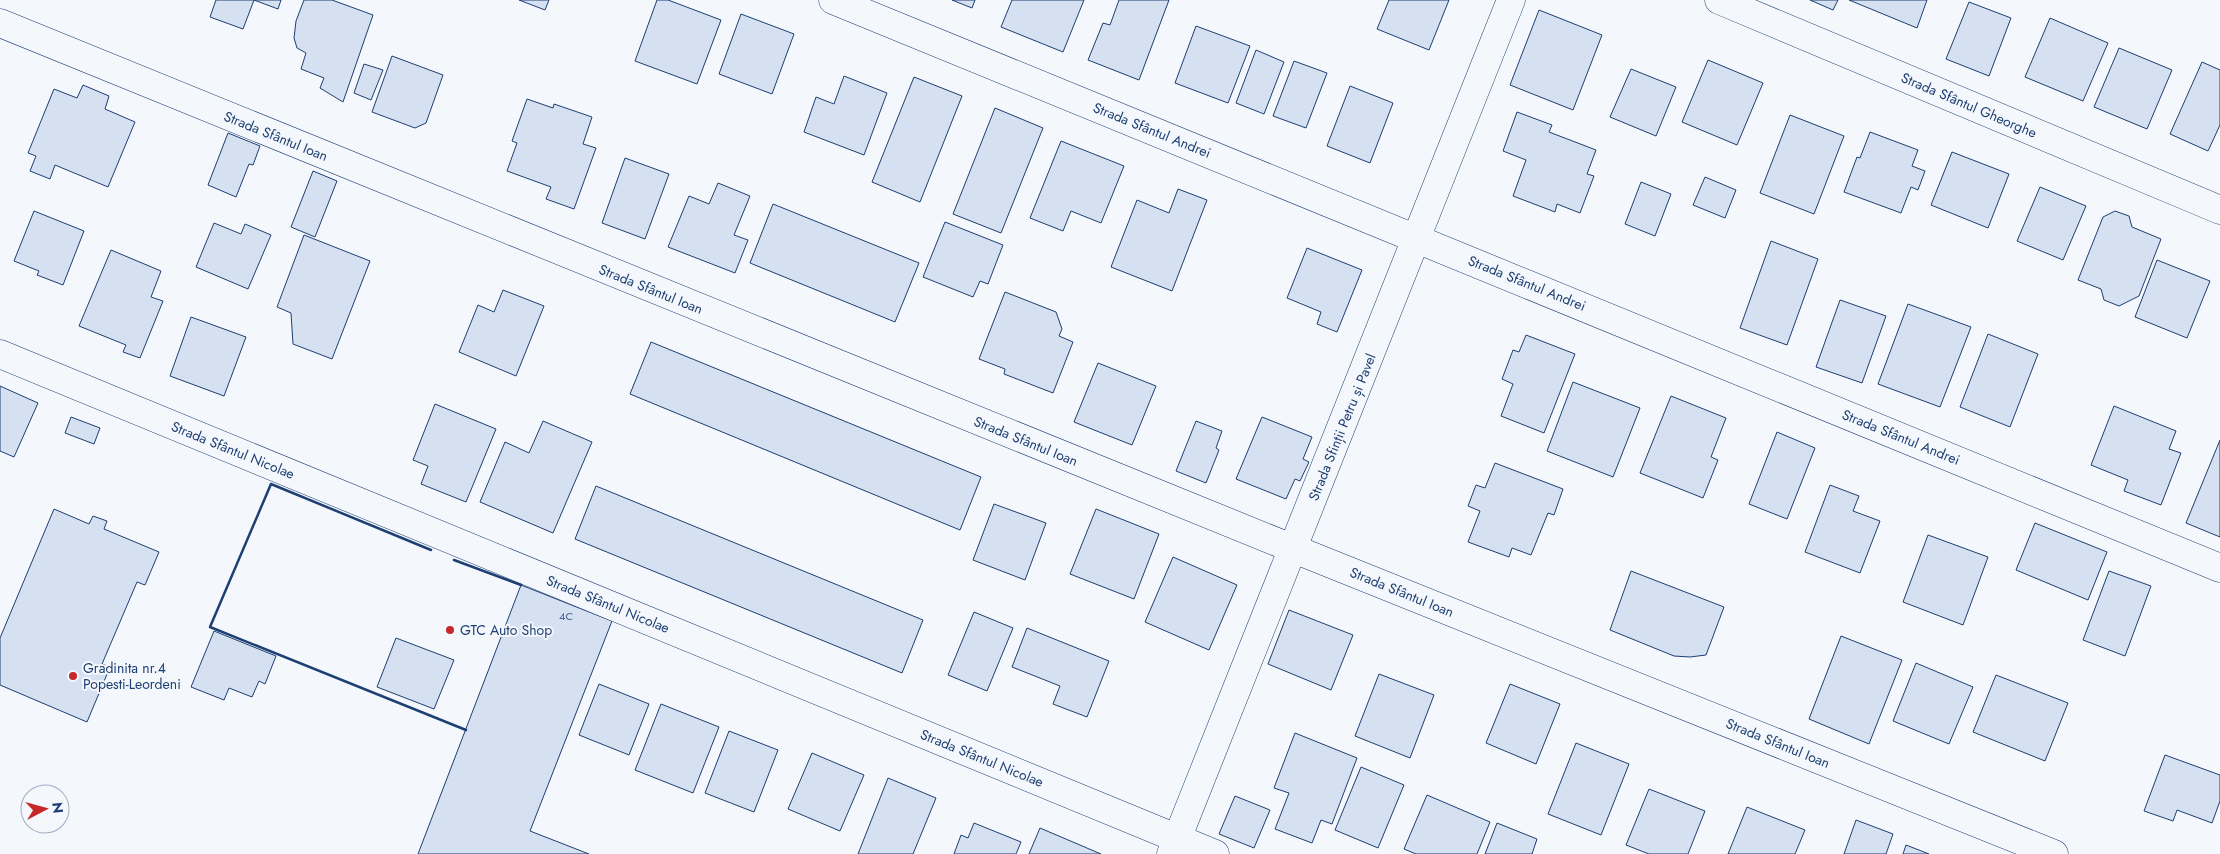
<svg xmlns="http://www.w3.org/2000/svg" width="2220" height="854" viewBox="0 0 2220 854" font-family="Jost,sans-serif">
<rect width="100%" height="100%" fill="#f4f7fb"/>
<g fill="#d5e0f0" stroke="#1d3f73">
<polygon points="216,0 254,0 243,29 210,17"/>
<polygon points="254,0 281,0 278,9"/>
<polygon points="304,0 332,0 373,15 343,102 320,88 324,78 301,69 306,53 297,48 294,38 296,21"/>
<polygon points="519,0 549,0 545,10"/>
<polygon points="657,0 668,0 721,20 697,84 635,61"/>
<polygon points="952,0 975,0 972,8"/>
<polygon points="1012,0 1084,0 1063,52 1001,27"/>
<polygon points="1119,0 1169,0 1139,80 1088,60 1103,23 1110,25"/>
<polygon points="1389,0 1449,0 1429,50 1377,29"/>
<polygon points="1810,0 1838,0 1833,10"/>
<polygon points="1849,0 1927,0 1917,28"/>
<polygon points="1969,2 2011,18 1989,76 1946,59"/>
<polygon points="1539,10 1602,35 1573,110 1510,85"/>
<polygon points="741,14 794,34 772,94 719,74"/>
<polygon points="2050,18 2108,43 2083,101 2025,77"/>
<polygon points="1196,26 1250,46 1228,103 1175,83"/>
<polygon points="2119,48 2172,70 2147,129 2094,107"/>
<polygon points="1256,50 1284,62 1264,114 1236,103"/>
<polygon points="392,56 443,75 426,123 415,128 372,112"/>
<polygon points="1708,60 1763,83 1737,145 1682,122"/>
<polygon points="1294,61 1327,73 1306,128 1273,116"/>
<polygon points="2202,62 2220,70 2220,125 2208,151 2170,134"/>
<polygon points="364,64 383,70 371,100 354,93"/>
<polygon points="1631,69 1676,87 1656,136 1610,117"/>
<polygon points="844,76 887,93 864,155 804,132 816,97 834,104"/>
<polygon points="914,77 962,96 920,202 872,182"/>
<polygon points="83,85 109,96 105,109 135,122 108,187 55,165 50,179 30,171 36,156 28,153 54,89 77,98"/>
<polygon points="1350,86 1393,103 1370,163 1327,146"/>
<polygon points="527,99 553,108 554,104 592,117 583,144 596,148 574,209 546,199 551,187 507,171 517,143 512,141"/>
<polygon points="995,108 1043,128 1001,233 953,214"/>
<polygon points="1517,112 1552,125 1549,132 1596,150 1587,174 1594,176 1580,213 1557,204 1555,212 1513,196 1526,160 1503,151"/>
<polygon points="1790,115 1844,136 1814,214 1760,193"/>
<polygon points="1870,132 1918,150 1912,166 1925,171 1918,190 1911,187 1901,213 1844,192 1857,157 1860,158"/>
<polygon points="228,133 260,146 253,165 249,164 236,197 208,185"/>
<polygon points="1061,141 1124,166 1101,223 1071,211 1063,231 1030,218"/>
<polygon points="1952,152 2009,174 1988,228 1931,205"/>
<polygon points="625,158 669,174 645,239 602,223"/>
<polygon points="313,171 337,181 315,237 291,227"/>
<polygon points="1705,177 1736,190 1725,218 1693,205"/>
<polygon points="1641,182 1671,194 1655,236 1625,224"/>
<polygon points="718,183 750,196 734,235 748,240 735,273 668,247 689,196 709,204"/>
<polygon points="2040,187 2086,206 2063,260 2017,241"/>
<polygon points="1178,189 1207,200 1172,291 1111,267 1137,200 1169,213"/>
<polygon points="773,204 919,263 895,322 750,263"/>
<polygon points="34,211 84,231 63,285 37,275 39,271 14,261"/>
<polygon points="2115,211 2129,216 2132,227 2161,239 2139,296 2119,306 2104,300 2101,289 2078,280 2103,217"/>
<polygon points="945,222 1003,245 988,284 980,281 973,297 923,277"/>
<polygon points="214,223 241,234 245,224 271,235 248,289 196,267"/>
<polygon points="304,235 370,261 332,359 293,344 291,313 277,307"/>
<polygon points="1771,241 1818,259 1787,345 1740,328"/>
<polygon points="1307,248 1362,270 1337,332 1317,324 1321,312 1287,298"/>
<polygon points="111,250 161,271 151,297 163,301 140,358 123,352 126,345 79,326"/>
<polygon points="2157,260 2210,281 2187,338 2135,317"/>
<polygon points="503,290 544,306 516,376 459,352 478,305 494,312"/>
<polygon points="1005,292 1056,312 1062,329 1059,336 1073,342 1053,393 1004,374 1005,369 979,359"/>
<polygon points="1840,300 1886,316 1862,383 1816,367"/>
<polygon points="1908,304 1971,327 1940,407 1878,384"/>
<polygon points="191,317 246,337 224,396 170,376"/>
<polygon points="1988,334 2038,354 2010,427 1960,407"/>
<polygon points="1526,335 1575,354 1544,433 1501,416 1513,384 1502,379 1513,350 1519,352"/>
<polygon points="651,342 981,477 960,530 630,394"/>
<polygon points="1098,363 1156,386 1132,445 1074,422"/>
<polygon points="1573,382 1640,408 1613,477 1547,451"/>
<polygon points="0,386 38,403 14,457 0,451"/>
<polygon points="1671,396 1726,418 1711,457 1718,460 1703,498 1640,473"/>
<polygon points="435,404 496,429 466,502 421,484 428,466 413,460"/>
<polygon points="2114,406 2176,431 2169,449 2181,453 2161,505 2124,491 2128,480 2091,465"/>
<polygon points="71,417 100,428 94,444 65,433"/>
<polygon points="1262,417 1312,437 1303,459 1309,462 1300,481 1295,479 1286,499 1236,479"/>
<polygon points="543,421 592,442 553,533 480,502 505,442 529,453"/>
<polygon points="1196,421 1222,431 1216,448 1219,450 1206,483 1176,471"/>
<polygon points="1777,432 1815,448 1787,519 1749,504"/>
<polygon points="2220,440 2220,537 2186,523"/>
<polygon points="1495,463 1563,489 1554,515 1548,513 1531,555 1512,548 1509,557 1468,542 1480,511 1468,506 1476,485 1485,488"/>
<polygon points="1830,485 1859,496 1853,511 1880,521 1860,573 1805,552"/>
<polygon points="596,486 923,620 902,673 575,539"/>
<polygon points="994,504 1046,523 1025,580 973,560"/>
<polygon points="54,509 89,524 93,516 107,521 104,529 159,552 145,585 137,582 102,664 110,667 87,722 0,685 0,638"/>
<polygon points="1096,509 1159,534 1134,599 1070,574"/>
<polygon points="2035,523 2107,552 2088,600 2016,570"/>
<polygon points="1928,535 1988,557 1963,625 1903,602"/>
<polygon points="1173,557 1237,585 1209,650 1145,622"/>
<polygon points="1631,571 1724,607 1706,655 1690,657 1674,656 1610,630"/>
<polygon points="2109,571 2151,586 2125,656 2083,640"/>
<polygon points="521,585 612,621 530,831 589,854 418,854"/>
<polygon points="1289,610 1353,635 1331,690 1268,664"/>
<polygon points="974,612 1013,628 987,691 948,675"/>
<polygon points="1027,628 1109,661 1087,717 1053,704 1060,686 1012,667"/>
<polygon points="214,631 276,656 265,684 259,681 252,697 229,688 224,700 191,687"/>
<polygon points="1841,636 1902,660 1869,744 1809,719"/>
<polygon points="396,638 454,660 434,709 377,687"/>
<polygon points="1916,663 1973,687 1949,744 1893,721"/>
<polygon points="1379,674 1434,695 1410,758 1355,736"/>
<polygon points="1996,675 2068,703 2045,761 1973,732"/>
<polygon points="599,684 649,704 629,755 579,735"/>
<polygon points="1510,684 1560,704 1536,764 1486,743"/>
<polygon points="661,704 719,727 693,793 635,770"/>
<polygon points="729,731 778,750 754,812 705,793"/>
<polygon points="1295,733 1357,758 1332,824 1321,820 1312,843 1275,829 1289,793 1274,788"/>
<polygon points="1576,743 1629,764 1601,835 1548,814"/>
<polygon points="812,753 864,775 840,831 788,809"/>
<polygon points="2165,755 2220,775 2220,801 2212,823 2177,810 2173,821 2144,811"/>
<polygon points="1361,767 1404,785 1378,848 1335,830"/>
<polygon points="888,778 936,798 913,854 858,854"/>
<polygon points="1649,789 1705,811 1688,854 1649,854 1626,845"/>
<polygon points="1427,795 1490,822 1477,854 1416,854 1404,849"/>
<polygon points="1235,796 1270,810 1254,848 1219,834"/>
<polygon points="1747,807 1805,830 1795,854 1728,854"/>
<polygon points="1856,820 1893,834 1886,854 1844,854"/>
<polygon points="974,823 1021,842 1016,854 954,854 961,835 968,838"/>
<polygon points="1497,823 1537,839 1532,854 1485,854"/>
<polygon points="1040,828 1101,854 1029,854"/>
<polygon points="1906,845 1929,854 1903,854"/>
</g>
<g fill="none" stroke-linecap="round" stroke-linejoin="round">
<g stroke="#1d3f73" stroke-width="29">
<g id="street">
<polyline points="833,0 2220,568"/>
<polyline points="1719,0 2220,210"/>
<polyline points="0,23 1294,549 2054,854"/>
<polyline points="0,354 1215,854"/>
<polyline points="1171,854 1511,0"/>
</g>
</g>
<use href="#street" stroke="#f4f7fb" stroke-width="28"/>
<g stroke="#1d3f73" stroke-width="2.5">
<polyline points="431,550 271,484 210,627 466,730"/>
<polyline points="454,560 521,585"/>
</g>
</g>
<g fill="#c62828" stroke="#f4f7fb" stroke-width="2">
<circle cx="450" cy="630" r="5"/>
<circle cx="73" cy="676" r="5"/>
</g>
<g text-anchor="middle" stroke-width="4" stroke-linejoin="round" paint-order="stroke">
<g font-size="11" fill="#4b6792">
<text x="566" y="620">4C</text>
</g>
<g font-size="14" fill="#1d3f73" stroke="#f4f7fb">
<text transform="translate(1969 105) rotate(23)" y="5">Strada Sfântul Gheorghe</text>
<text transform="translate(1152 130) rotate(22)" y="5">Strada Sfântul Andrei</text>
<text transform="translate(276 136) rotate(22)" y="5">Strada Sfântul Ioan</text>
<text transform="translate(1527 283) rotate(22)" y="5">Strada Sfântul Andrei</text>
<text transform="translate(651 289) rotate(22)" y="5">Strada Sfântul Ioan</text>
<text transform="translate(1342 427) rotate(-68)" y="5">Strada Sfinții Petru și Pavel</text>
<text transform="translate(1901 437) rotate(22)" y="5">Strada Sfântul Andrei</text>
<text transform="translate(1026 441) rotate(22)" y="5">Strada Sfântul Ioan</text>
<text transform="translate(233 450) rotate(22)" y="5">Strada Sfântul Nicolae</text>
<text transform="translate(1402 592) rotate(22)" y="5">Strada Sfântul Ioan</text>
<text transform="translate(608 604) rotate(22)" y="5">Strada Sfântul Nicolae</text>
<text transform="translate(1778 743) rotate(22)" y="5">Strada Sfântul Ioan</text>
<text transform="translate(982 758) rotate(22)" y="5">Strada Sfântul Nicolae</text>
</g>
<g font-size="14" fill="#1d3f73" stroke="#f4f7fb" text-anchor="start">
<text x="460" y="635">GTC Auto Shop</text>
<text x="83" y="673">Gradinita nr.4<tspan x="83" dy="16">Popesti-Leordeni</tspan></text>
</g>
</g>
<g transform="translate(45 809) rotate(84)"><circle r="24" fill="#f4f7fb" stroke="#9eadc5"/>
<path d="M0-4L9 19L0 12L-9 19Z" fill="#c62828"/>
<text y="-8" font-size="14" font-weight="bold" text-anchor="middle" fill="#1d3f73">N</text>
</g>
</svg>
